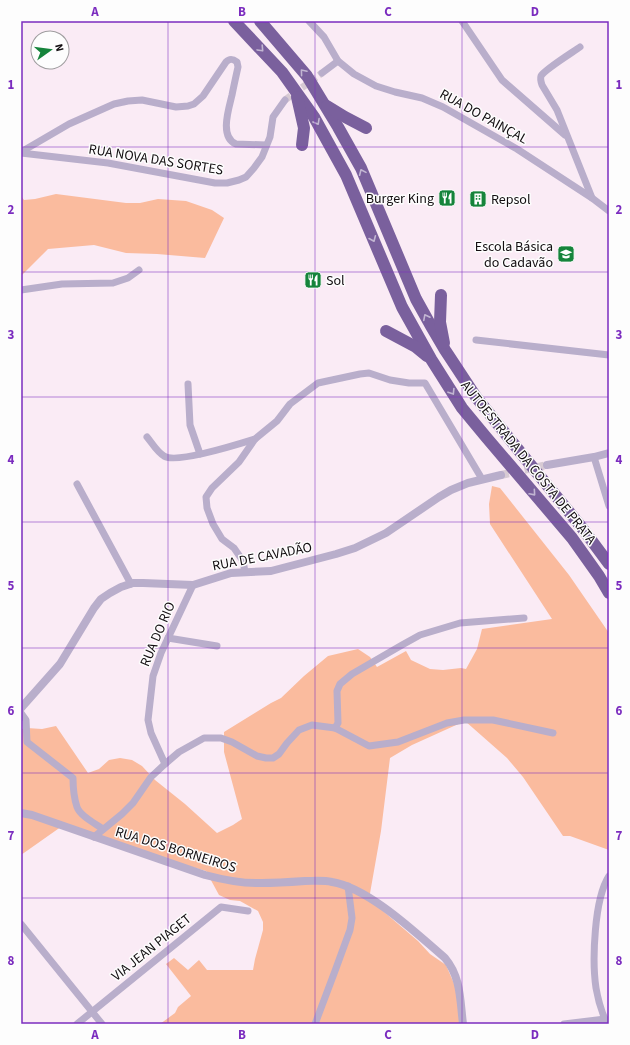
<svg xmlns="http://www.w3.org/2000/svg" width="630" height="1045" viewBox="0 0 630 1045" font-family="'Source Sans 3',sans-serif">
<rect width="100%" height="100%" fill="#faebf5"/>
<g fill="#fabb9e">
<polygon points="56,194 126,203 140,203 158,199 186,201 212,210 224,218 205,258 157,254 126,253 94,245 48,249 21,276 21,196 24,200 35,199"/>
<polygon points="492,486 500,488 569,575 609,633 609,850 570,836 563,836 523,777 507,758 465,721 412,745 390,758 381,831 369,899 418,941 430,954 446,965 455,986 461,1024 160,1024 175,1013 178,1007 191,996 166,964 174,958 188,970 199,960 207,970 253,970 255,959 263,930 263,922 258,911 240,901 230,900 219,895 206,871 111,844 65,824 21,855 21,729 27,728 42,729 56,726 88,773 99,769 109,760 120,758 132,760 142,766 155,780 185,804 217,833 233,825 242,819 224,752 224,732 271,703 281,698 304,676 328,656 358,649 370,657 377,667 406,651 411,660 430,669 443,670 461,668 466,669 477,649 482,629 552,619 490,524 489,504"/>
</g>
<g fill="none" stroke-linecap="round" stroke-linejoin="round">
<polyline stroke="#d7cad3" stroke-width="7" stroke-dasharray="7 3.5" stroke-linecap="butt" points="285,100 322,73"/>
<polyline stroke="#d7cad3" stroke-width="8" stroke-dasharray="8 4" stroke-linecap="butt" points="501,475 547,465"/>
<g stroke="#b9aecb" stroke-width="7">
<polyline points="309,21 324,37 338,61 354,74 376,86 395,92 422,98 443,107 517,149 592,198 609,211"/>
<polyline points="462,21 502,80 565,135"/>
<path d="M580,47C573,52 544,70 541,76C540,79 541,82 542,85L557,110L592,198"/>
<polyline points="322,73 338,61"/>
<path d="M21,152L69,124L114,104L128,101L142,100L176,107L188,106L194,104L203,96L226,62C230,58 233,59 237,62L238,67C236,76 234,85 232,95C229,108 219,137 236,144L266,145"/>
<polyline points="21,153 108,163 215,183 227,183 239,180 246,177 254,168 262,157 270,137 273,117 285,100"/>
<polyline points="21,290 62,284 113,283 128,278 139,270"/>
<polyline points="476,340 609,355"/>
<polyline points="188,384 190,425 200,454"/>
<path d="M147,437C152,443 157,452 164,456C176,464 239,444 255,439"/>
<polyline points="594,457 609,506"/>
<polyline points="77,484 131,584"/>
<polyline points="245,572 243,561 234,548 222,539 213,524 207,508 206,497 212,488 239,462 255,439 277,421 290,404 318,383 360,374 369,373 390,380 409,383 425,383 482,479"/>
<polyline points="168,638 217,646"/>
<path d="M21,713L26,720L27,742L73,778C73,787 74,798 77,807C80,816 96,824 103,829"/>
<polyline points="335,728 338,723 337,691 340,684 352,674 402,645 420,635 460,623 524,618"/>
<polyline points="165,764 151,733 148,720 153,676 161,653 193,585"/>
<polyline points="94,837 122,814 133,803 151,777 165,764 179,752 204,738 221,738 232,742 257,756 266,758 273,758 279,754 287,743 299,730 312,725 335,728 369,746 398,742 447,723 464,720 493,720 553,733"/>
<polyline points="21,924 102,1024"/>
<polyline points="77,1024 221,907 248,911"/>
<polyline points="315,1024 335,971 350,930 352,918 348,886"/>
<polyline points="564,1024 605,1019"/>
<path d="M607,1024C602,1013 598,1000 596,988C592,961 594,899 609,876"/>
</g>
<g stroke="#b9aecb" stroke-width="8">
<polyline points="547,465 594,457 609,453"/>
<polyline points="21,708 60,664 94,608 101,599 110,593 121,587 133,583 143,583 193,585 231,573 271,571 336,554 355,548 386,533 439,497 451,490 468,483 501,475"/>
<path d="M21,813L32,815L205,875C224,880 242,884 262,883C276,883 291,882 305,881C314,881 323,880 332,882C369,888 417,934 445,958C461,977 460,1000 463,1024"/>
</g>
<g stroke="#7a609d" stroke-width="12">
<polyline points="234,21 282,72 314,117 346,175 402,307 431,359 462,408 486,437 572,538 599,576 609,593"/>
<polyline points="260,21 307,76 338,127 361,168 416,299 431,326 445,350 476,397 525,458 583,529 609,564"/>
<polyline points="297,97 304,128 302,145"/>
<polyline points="327,106 345,117 366,128"/>
<polyline points="441,295 440,322 444,343"/>
<polyline points="386,331 416,347 427,356"/>
</g>
</g>
<defs><path id="oneway-chevron" d="M-2-3.5L2.5 0L-2 3.5" fill="none" stroke-width="1.6" stroke-linecap="round" stroke-linejoin="round"/></defs>
<g stroke="#c2b6d2">
<use href="#oneway-chevron" transform="translate(261 49) rotate(47)"/>
<use href="#oneway-chevron" transform="translate(303 72) rotate(-130)"/>
<use href="#oneway-chevron" transform="translate(317 122) rotate(61)"/>
<use href="#oneway-chevron" transform="translate(362 172) rotate(-114)"/>
<use href="#oneway-chevron" transform="translate(373 239) rotate(67)"/>
<use href="#oneway-chevron" transform="translate(426 317) rotate(-117)"/>
<use href="#oneway-chevron" transform="translate(452 392) rotate(58)"/>
<use href="#oneway-chevron" transform="translate(533 493) rotate(49)"/>
</g>
<path fill="none" stroke="#7b2cbf" stroke-width="1" stroke-opacity="0.55" d="M168,21V1024M315,21V1024M462,21V1024M21,147H609M21,272H609M21,397H609M21,522H609M21,648H609M21,773H609M21,898H609"/>
<defs>
<g id="restaurant-square" transform="scale(0.9)"><rect x="-9" y="-9" width="18" height="18" rx="4" fill="#15843b" stroke="#fdfdfd"/><path d="M-5-6h1v4h1v-4h1v4h1v-4h1v5L-1.5 .5V6h-2V.5L-5-1ZM5-6V6H3V1.5H1.5Q1.5-4 5-6Z" fill="#fff"/></g>
<g id="building-square" transform="scale(0.9)"><rect x="-9" y="-9" width="18" height="18" rx="4" fill="#15843b" stroke="#fdfdfd"/><path d="M-4-6H4V6H1V3H-1V6H-4ZM-2.5-4.3h1.7v1.8h-1.7ZM.8-4.3h1.7v1.8H.8ZM-2.5-1h1.7V.8h-1.7ZM.8-1h1.7V.8H.8Z" fill="#fff"/></g>
<g id="school-square" transform="scale(0.9)"><rect x="-9" y="-9" width="18" height="18" rx="4" fill="#15843b" stroke="#fdfdfd"/><path d="M0-5L7-2L0 1L-7-2ZM-4 1L0 2.5L4 1V4Q0 6-4 4Z" fill="#fff"/></g>
</defs>
<g fill-rule="evenodd">
<use href="#restaurant-square" x="447" y="198"/>
<use href="#building-square" x="478" y="199"/>
<use href="#school-square" x="566" y="254"/>
<use href="#restaurant-square" x="313" y="280"/>
</g>
<g text-anchor="middle" stroke-width="3" stroke-linejoin="round" paint-order="stroke">
<g font-size="14" fill="#130e11" stroke="#fdfdfd">
<text transform="translate(484 116) rotate(29)" y="5">RUA DO PAINÇAL</text>
<text transform="translate(156 159) rotate(9)" y="5">RUA NOVA DAS SORTES</text>
<text transform="translate(529 462) rotate(51)" y="5">AUTOESTRADA DA COSTA DE PRATA</text>
<text transform="translate(262 556) rotate(-11)" y="5">RUA DE CAVADÃO</text>
<text transform="translate(157 634) rotate(-67)" y="5">RUA DO RIO</text>
<text transform="translate(176 849) rotate(17)" y="5">RUA DOS BORNEIROS</text>
<text transform="translate(151 947) rotate(-39)" y="5">VIA JEAN PIAGET</text>
</g>
<g font-size="14" fill="#130e11" stroke="#fdfdfd" text-anchor="end">
<text x="434" y="203">Burger King</text>
<text x="491" y="204" text-anchor="start">Repsol</text>
<text x="553" y="251">Escola Básica<tspan x="553" dy="16">do Cadavão</tspan></text>
<text x="326" y="285" text-anchor="start">Sol</text>
</g>
</g>
<rect width="630" height="1045" fill="none" stroke="#fdfdfd" stroke-width="44"/>
<g transform="translate(50 50) rotate(76)"><circle r="19" fill="#fdfdfd" stroke="#9f9d9f"/>
<path d="M0-3L7 15L0 10L-7 15Z" fill="#15843b"/>
<text y="-6" font-size="11" font-weight="bold" text-anchor="middle" fill="#130e11">N</text>
</g>
<rect x="22" y="22" width="586" height="1001" fill="none" stroke="#7b2cbf" stroke-width="1.5"/>
<g font-size="13" text-anchor="middle" font-weight="bold" fill="#7b2cbf">
<text x="95" y="16">A</text>
<text x="242" y="16">B</text>
<text x="388" y="16">C</text>
<text x="535" y="16">D</text>
<text x="11" y="89">1</text>
<text x="619" y="89">1</text>
<text x="11" y="214">2</text>
<text x="619" y="214">2</text>
<text x="11" y="339">3</text>
<text x="619" y="339">3</text>
<text x="11" y="464">4</text>
<text x="619" y="464">4</text>
<text x="11" y="590">5</text>
<text x="619" y="590">5</text>
<text x="11" y="715">6</text>
<text x="619" y="715">6</text>
<text x="11" y="840">7</text>
<text x="619" y="840">7</text>
<text x="11" y="965">8</text>
<text x="619" y="965">8</text>
<text x="95" y="1039">A</text>
<text x="242" y="1039">B</text>
<text x="388" y="1039">C</text>
<text x="535" y="1039">D</text>
</g>
</svg>
